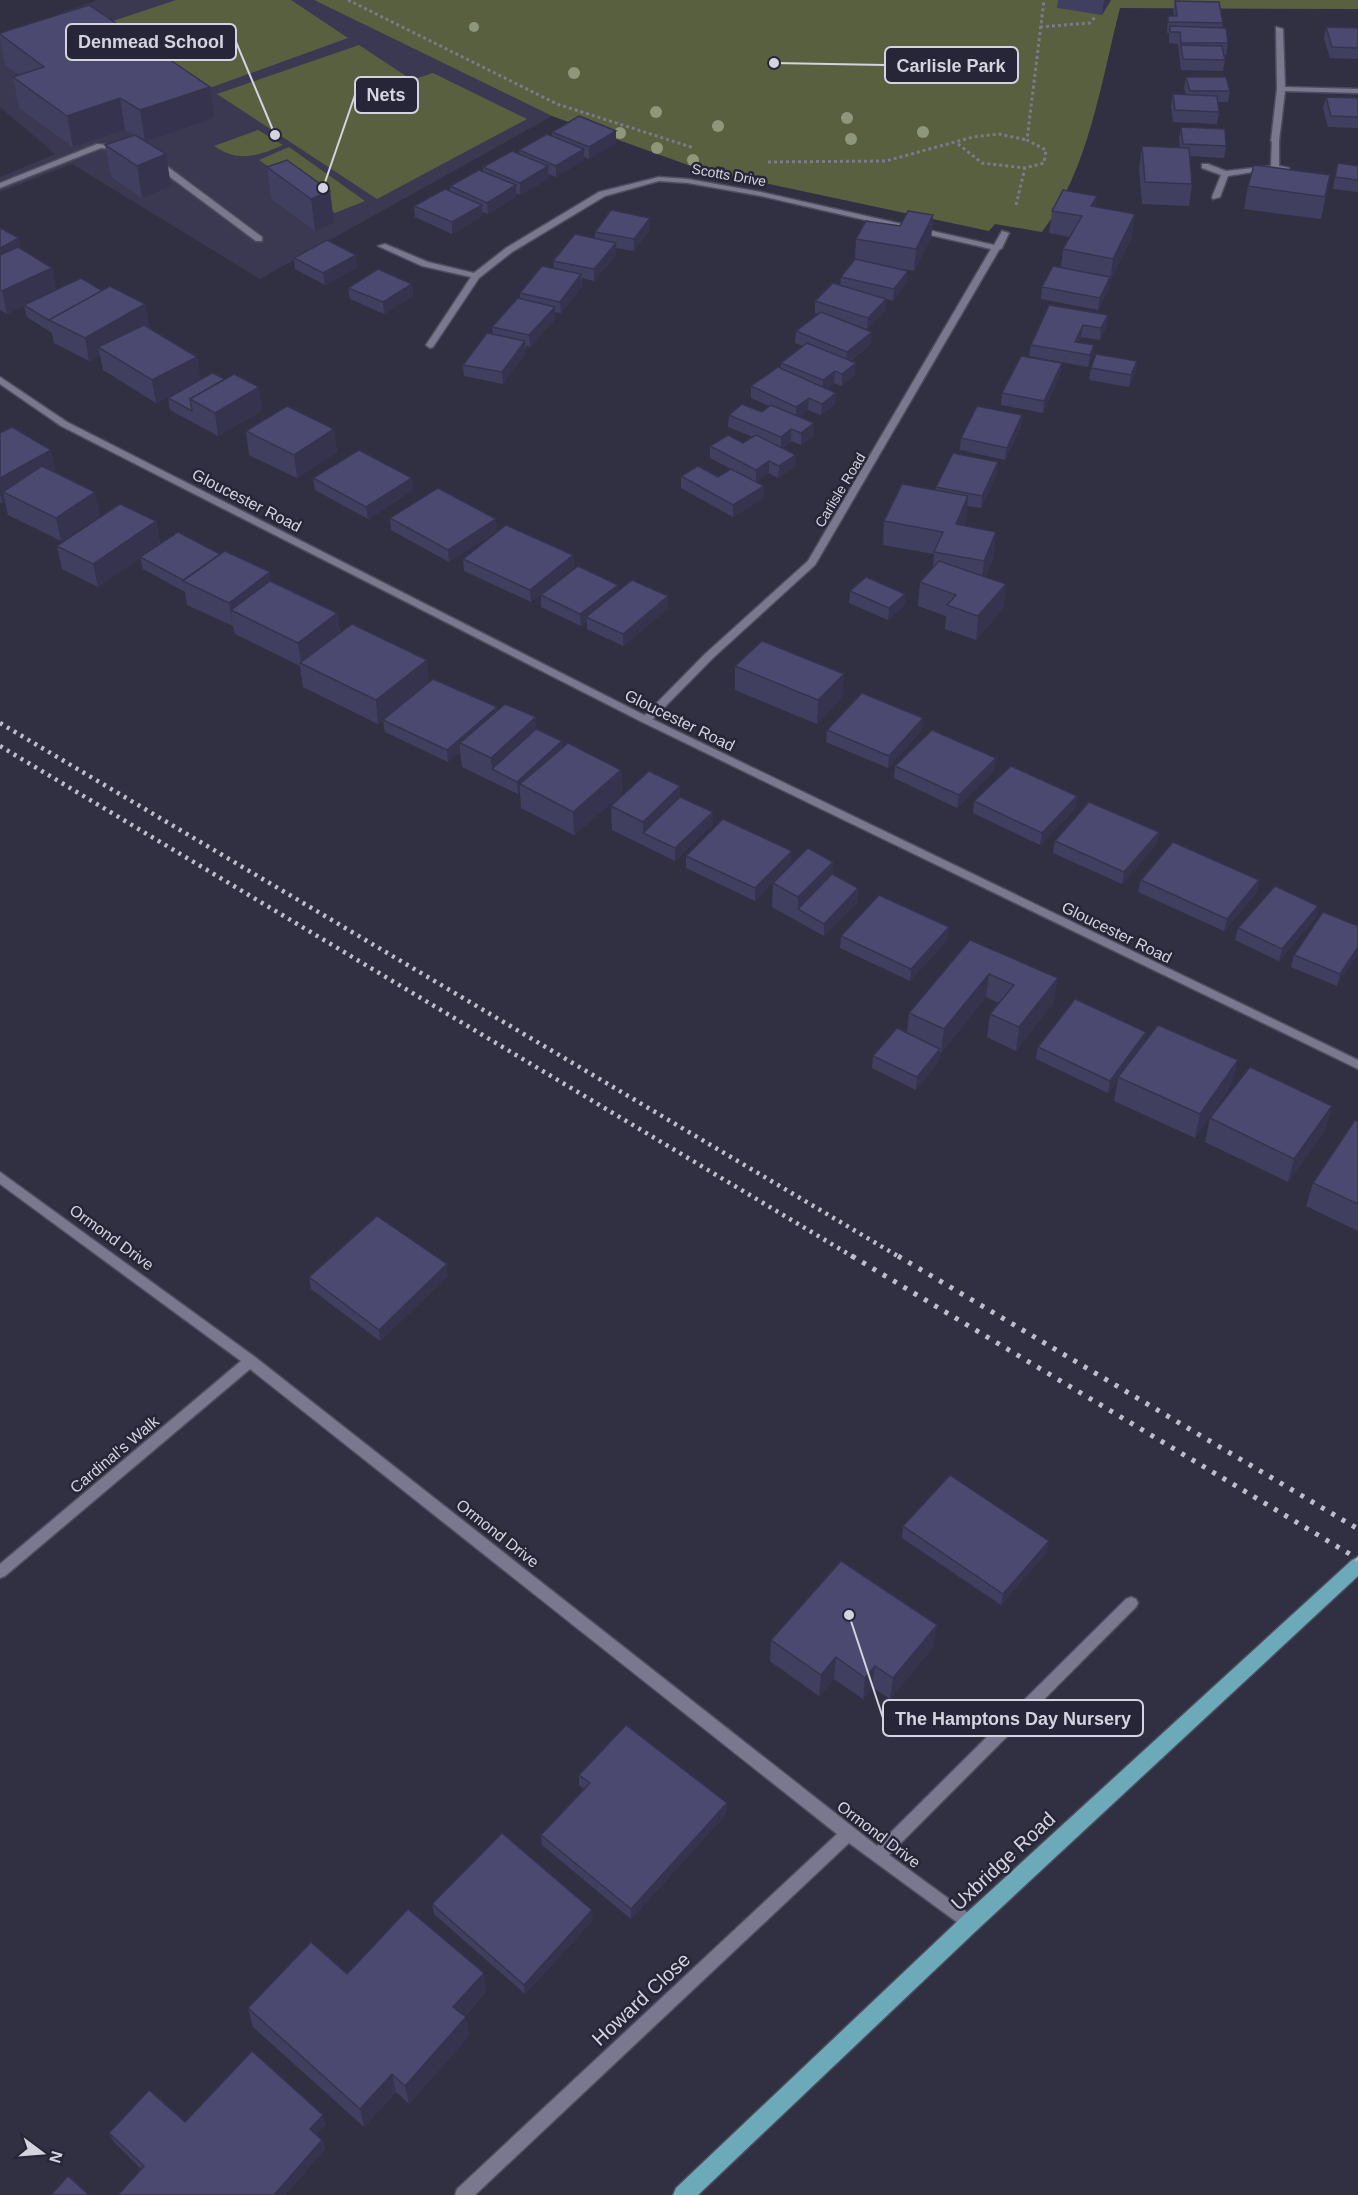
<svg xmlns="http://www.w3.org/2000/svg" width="1358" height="2195" viewBox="0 0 1358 2195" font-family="Helvetica,sans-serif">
<rect width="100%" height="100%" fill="#313043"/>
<polygon fill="#3a3951" points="98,0 314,0 552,116 260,279 72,164 0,192 0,177 55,154 0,107 0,34"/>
<g fill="#596040">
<polygon points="176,0 291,0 348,38 201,91 104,24"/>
<path d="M314,0H1358V9L1120,8C1101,82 1089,169 1042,232L995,224L989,231L699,169L552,116Z"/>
<polygon points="359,45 412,80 433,73 527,119 377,199 217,94"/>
<path d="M258,130L283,145C258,156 239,163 214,146Z"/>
<polygon points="289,147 365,201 335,213 259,160"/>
</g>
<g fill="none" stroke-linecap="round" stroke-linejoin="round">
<g stroke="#4d4d5c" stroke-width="3">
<g id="service">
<polygon points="1272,139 1279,141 1279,166 1289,168 1289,172 1272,169 1228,176 1220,197 1213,199 1212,197 1221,175 1202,168 1202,164 1208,164 1226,171 1271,166"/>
<polygon points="97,144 120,146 124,148 120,150 101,148 0,188 0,183"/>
<polygon points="154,161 160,161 262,237 262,241 256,241 154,165"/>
</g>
</g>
<g stroke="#4d4d5c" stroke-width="3">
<g id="minor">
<polygon points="1276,27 1283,29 1285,87 1358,89 1358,93 1285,91 1279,141 1275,143 1271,141 1277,89"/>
<polygon points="659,177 688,179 761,192 994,245 1002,231 1009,233 1002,248 999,250 815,565 713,658 650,722 642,722 641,720 642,718 705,654 808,561 991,249 761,196 688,183 659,181 605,196 512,252 479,278 433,347 430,348 426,345 471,277 422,266 378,246 385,244 428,262 474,273 506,248 599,192"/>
<polygon points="0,1172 255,1357 877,1846 1126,1599 1131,1597 1136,1599 1138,1603 1136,1607 889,1855 975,1918 978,1923 975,1928 970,1930 965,1928 849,1843 475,2195 455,2195 457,2189 837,1834 250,1369 5,1576 0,1578 0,1564 241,1361 0,1184"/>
</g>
</g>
<g stroke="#4d4d5c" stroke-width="3">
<polygon id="tertiary" points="0,377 67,422 650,718 1358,1060 1358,1069 642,722 61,426 0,384"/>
</g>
<g stroke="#4d4d5c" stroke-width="3">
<polygon id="primary" points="1358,1557 1358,1576 977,1930 698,2195 673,2195 676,2188 963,1916 1352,1560"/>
</g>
<g stroke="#7b7a8a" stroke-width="3" stroke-dasharray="3 3" stroke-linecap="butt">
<polyline points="348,0 557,104 694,148"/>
<polyline points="1040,27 1090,23 1096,16"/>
<polyline points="958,144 982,163 1025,168"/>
<polyline points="768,162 886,161 973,137 999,134 1027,140"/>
<polyline points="1016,205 1025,168 1044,163 1046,150 1027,140 1044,0"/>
</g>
<use href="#service" fill="#79788e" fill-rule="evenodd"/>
<use href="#minor" fill="#79788e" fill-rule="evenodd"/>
<use href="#tertiary" fill="#79788e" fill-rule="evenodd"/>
<use href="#primary" fill="#6caab9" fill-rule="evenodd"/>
<g stroke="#bebecb" stroke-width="4.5" stroke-dasharray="3 5" stroke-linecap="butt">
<polyline points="0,723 901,1258"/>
<polyline points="0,746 855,1258"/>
</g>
<g stroke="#bebecb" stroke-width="5" stroke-dasharray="4 8" stroke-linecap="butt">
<polyline points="852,1256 1358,1559"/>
<polyline points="898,1256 1358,1529"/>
</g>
</g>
<g fill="#8e9779">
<circle cx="474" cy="27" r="5"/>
<circle cx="574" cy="73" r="6"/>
<circle cx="656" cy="112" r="6"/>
<circle cx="847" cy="118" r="6"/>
<circle cx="718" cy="126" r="6"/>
<circle cx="923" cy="132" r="6"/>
<circle cx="620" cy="133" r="6"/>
<circle cx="851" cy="139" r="6"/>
<circle cx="657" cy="148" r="6"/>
<circle cx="693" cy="160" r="6"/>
</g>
<g fill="#413f60">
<polygon points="1058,0 1111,0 1102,15 1057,8"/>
<polygon points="1175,1 1223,23 1222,27 1228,43 1226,55 1224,55 1225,60 1223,71 1181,70 1178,44 1169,43 1169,33 1167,33 1168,16 1174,16 1173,12"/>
<polygon points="1326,27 1358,28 1358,59 1330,58 1324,39"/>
<polygon points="0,33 214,118 145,142 171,186 142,198 111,177 105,145 135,135 125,130 73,147 19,108 13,77 19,75 5,65 0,38"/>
<polygon points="1186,77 1230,91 1228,102 1218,102 1219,112 1217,124 1173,122 1171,106 1173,94 1186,95 1184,88"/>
<polygon points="1326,97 1358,98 1358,128 1328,127 1323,108"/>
<polygon points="1181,127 1226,146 1224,158 1190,156 1192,184 1189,206 1142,204 1139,168 1142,146 1180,148 1179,139"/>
<polygon points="552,132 616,143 589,159 584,157 584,160 556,177 549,174 549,178 520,195 516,193 516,197 488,214 482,212 482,216 452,234 415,217 414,206 450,191 450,186 483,172 483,167 519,154 519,150 552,136"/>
<polygon points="1358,166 1358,192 1333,189 1335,177"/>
<polygon points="267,167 330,191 334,223 315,231 271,199"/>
<polygon points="1330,175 1321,219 1244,209 1248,186"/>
<polygon points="1097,196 1095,207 1132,237 1109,282 1109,289 1098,310 1041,299 1042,287 1061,268 1063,249 1070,237 1049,233 1052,211"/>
<polygon points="933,215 931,238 914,271 901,269 907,282 893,301 886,299 885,311 867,329 857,326 871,344 850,361 855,375 842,386 834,383 826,389 835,405 821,415 808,410 799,416 814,423 814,435 801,445 791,441 782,448 795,467 778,478 769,473 756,482 764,486 763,498 733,517 681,488 681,476 718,477 731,469 710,458 710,446 743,443 753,437 728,427 729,415 762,412 769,406 751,398 751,386 781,369 781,363 803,346 795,343 796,331 818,314 815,313 815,301 840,285 841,277 855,259 856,239 900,226"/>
<polygon points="0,228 21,248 52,268 56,290 103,291 145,304 149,327 148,327 201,379 263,410 218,436 170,410 168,398 184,388 156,403 103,370 100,355 89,361 54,343 52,333 27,317 24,306 7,314 0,310"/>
<polygon points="650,229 634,251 616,248 616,255 594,281 582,278 582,286 561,313 555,312 555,319 530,347 526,346 526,353 503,384 464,376 463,365 493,335 492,327 520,298 520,293 554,268 553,261 595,238 595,232"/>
<polygon points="294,258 357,267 325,285 295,269"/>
<polygon points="412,284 413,296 384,314 350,299 348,288"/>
<polygon points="1108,315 1106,327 1100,340 1081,337 1079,342 1094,345 1092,357 1088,367 1029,356 1031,345"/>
<polygon points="1137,361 1135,373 1129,387 1089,380 1091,368"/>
<polygon points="1060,375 1043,413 1001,405 1002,393"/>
<polygon points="1022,415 1021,427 1005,460 960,450 961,438"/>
<polygon points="334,429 337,452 297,478 249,455 246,431"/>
<polygon points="0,433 56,473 100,515 61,541 8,515 5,502 2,503 0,502"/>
<polygon points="997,474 981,508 967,506 966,520 963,526 994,556 985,577 1006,584 1003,608 976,640 945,629 946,616 918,606 920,582 933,568 934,554 883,545 884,521 935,490 936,487"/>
<polygon points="313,478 413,490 368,519 315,490"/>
<polygon points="390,518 497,531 449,562 391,530"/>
<polygon points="156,521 160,544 271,582 337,613 340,633 429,682 497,707 497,710 562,741 562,748 621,770 622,794 574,835 521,808 520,792 518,794 462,767 460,751 448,762 385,732 383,720 387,717 378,724 303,687 300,666 235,634 233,626 187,605 185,592 143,569 140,558 98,587 62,569 57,546"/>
<polygon points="573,555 574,567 531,602 464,571 463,559"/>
<polygon points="618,591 668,596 668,608 623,646 587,629 587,622 581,626 541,607 541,595"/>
<polygon points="850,591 905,594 904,606 888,620 849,603"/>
<polygon points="735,666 844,674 842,697 817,724 735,690"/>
<polygon points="923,718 922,730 888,768 826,742 827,730"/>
<polygon points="996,758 994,771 957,808 894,778 895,766"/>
<polygon points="680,786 680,797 713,812 713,824 675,861 612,830 611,806"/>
<polygon points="1077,796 1075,809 1040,845 973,813 974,801"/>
<polygon points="1159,832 1156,844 1122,884 1053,853 1055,841"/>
<polygon points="686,856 791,863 755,901 686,868"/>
<polygon points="833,862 832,874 858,888 858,901 824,936 772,907 773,883"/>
<polygon points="1141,880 1259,880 1256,893 1224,931 1138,892"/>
<polygon points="1318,906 1315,918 1279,961 1235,940 1238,928"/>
<polygon points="1358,926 1337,986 1291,967 1294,955"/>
<polygon points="949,927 947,940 910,981 840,948 841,936"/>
<polygon points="970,940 1054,1002 1016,1051 987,1037 990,1014 999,1003 986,997 941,1053 940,1052 939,1061 916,1090 872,1068 873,1056 907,1033 909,1013"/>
<polygon points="1146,1032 1144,1043 1232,1084 1195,1138 1114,1101 1118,1080 1108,1093 1036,1059 1038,1047"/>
<polygon points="1332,1106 1325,1130 1288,1182 1205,1142 1210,1118"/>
<polygon points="1358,1122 1358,1231 1306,1206 1313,1183"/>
<polygon points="448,1276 380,1341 311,1289 309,1277"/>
<polygon points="903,1526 1047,1552 1001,1605 902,1538"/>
<polygon points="771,1640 933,1647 890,1699 872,1687 863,1699 834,1679 819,1696 770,1661"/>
<polygon points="579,1775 727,1803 726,1814 631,1919 542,1845 541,1835 584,1789 579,1785"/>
<polygon points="432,1904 593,1920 525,1994 434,1914"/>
<polygon points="347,1974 486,1992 465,2016 469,2036 409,2104 396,2092 364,2127 253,2027 248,2008"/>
<polygon points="185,2122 326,2124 316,2134 322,2140 325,2149 285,2195 118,2195 141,2169 114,2142 109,2133"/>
</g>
<g fill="#35334e">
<polygon points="1104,0 1111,0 1102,15"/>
<polygon points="210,87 214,118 145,142 140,110"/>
<polygon points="120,98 125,130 73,147 67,116"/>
<polygon points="616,131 616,143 589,159 589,147"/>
<polygon points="584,149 584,160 556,177 556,166"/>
<polygon points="166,154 171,186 142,198 137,166"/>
<polygon points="548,166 549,178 520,195 520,183"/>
<polygon points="516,185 516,197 488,214 487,203"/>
<polygon points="330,191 334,223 315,231 311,199"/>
<polygon points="1097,196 1094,218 1091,206"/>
<polygon points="482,205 482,216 452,234 452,222"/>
<polygon points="1135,214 1132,237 1110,282 1113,259"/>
<polygon points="933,215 931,238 914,271 916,249"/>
<polygon points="650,218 650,229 634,251 634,239"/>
<polygon points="19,238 24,261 0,273 0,248"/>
<polygon points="616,243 616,255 594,281 594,269"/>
<polygon points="356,255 357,267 325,285 323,273"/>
<polygon points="52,268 56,291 7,314 2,291"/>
<polygon points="908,271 907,282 893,301 894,289"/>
<polygon points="581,274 582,286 561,313 560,302"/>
<polygon points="1110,277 1109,289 1098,310 1100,298"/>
<polygon points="412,284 413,296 384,314 383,302"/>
<polygon points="886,299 885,311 867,329 868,318"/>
<polygon points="145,304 149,327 105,352 98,347 100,355 89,361 85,338"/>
<polygon points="555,307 555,319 530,347 529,335"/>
<polygon points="1108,315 1106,327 1100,340 1101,328"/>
<polygon points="1083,325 1081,337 1074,354 1075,342"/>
<polygon points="872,332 871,344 846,363 847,352"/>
<polygon points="525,341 526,353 503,384 502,372"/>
<polygon points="1094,345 1092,357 1088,367 1090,355"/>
<polygon points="197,357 201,380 156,403 152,380"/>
<polygon points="1137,361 1135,373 1129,387 1131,375"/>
<polygon points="856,363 855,375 842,386 842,374"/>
<polygon points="1062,363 1060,375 1043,413 1044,401"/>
<polygon points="835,371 834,383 822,392 823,380"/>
<polygon points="259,387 263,410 218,436 215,413"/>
<polygon points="836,393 835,405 821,415 822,404"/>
<polygon points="809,398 808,410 796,419 796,407"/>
<polygon points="1022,415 1021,427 1005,460 1007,448"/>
<polygon points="814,423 814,435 801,445 801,433"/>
<polygon points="334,429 337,452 297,478 294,455"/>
<polygon points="791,429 791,441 781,448 781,437"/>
<polygon points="51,450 56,473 3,492 5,502 2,503 0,493 0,478"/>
<polygon points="796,455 795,467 778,478 779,466"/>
<polygon points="769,461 769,473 756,482 756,470"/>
<polygon points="998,462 997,474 981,508 982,496"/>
<polygon points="412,478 413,490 368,519 366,507"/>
<polygon points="764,486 763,498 733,517 733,505"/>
<polygon points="95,492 100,515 61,541 56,518"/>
<polygon points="968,496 966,520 953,548 956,524"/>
<polygon points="496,519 497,531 449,562 448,550"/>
<polygon points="156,521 160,545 98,587 93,564"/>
<polygon points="996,532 994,556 981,585 984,561"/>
<polygon points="573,555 574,567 531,602 530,590"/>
<polygon points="270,572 273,596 231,610 233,627 229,603"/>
<polygon points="1006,584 1003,608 976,640 978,616"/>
<polygon points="618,585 618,597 586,617 587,622 581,626 580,614"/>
<polygon points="905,594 904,606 888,620 889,608"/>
<polygon points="668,596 668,608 623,646 623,634"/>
<polygon points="337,613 340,637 301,663 298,643"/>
<polygon points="427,660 429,684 378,724 376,700"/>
<polygon points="844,674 842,697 817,724 818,700"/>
<polygon points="497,707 498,720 460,743 460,751 448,762 447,750"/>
<polygon points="536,717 537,741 492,769 491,758"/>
<polygon points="923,718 922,730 888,768 889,756"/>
<polygon points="562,741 562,754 520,784 520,792 518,794 517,782"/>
<polygon points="996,758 994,771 957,808 959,795"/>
<polygon points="621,770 622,794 574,835 573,812"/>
<polygon points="680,786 680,810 643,833 643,822"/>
<polygon points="1077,796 1075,809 1040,845 1042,833"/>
<polygon points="713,812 713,824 675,861 675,848"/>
<polygon points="1159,832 1156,844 1122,884 1124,872"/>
<polygon points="792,851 791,863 755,901 755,888"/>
<polygon points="833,862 831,886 798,909 798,897"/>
<polygon points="1259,880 1256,893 1224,931 1227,919"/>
<polygon points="858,888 858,901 824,936 824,924"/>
<polygon points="1318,906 1315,918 1279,961 1282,949"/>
<polygon points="949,927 947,940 910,981 911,969"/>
<polygon points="1358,947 1358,954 1337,986 1340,974"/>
<polygon points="989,974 986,997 941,1053 944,1029"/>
<polygon points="1058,978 1054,1002 1016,1051 1019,1027"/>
<polygon points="1146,1032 1144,1044 1118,1077 1118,1080 1108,1093 1110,1081"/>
<polygon points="940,1049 939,1061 916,1090 917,1077"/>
<polygon points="1238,1060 1232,1084 1195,1138 1200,1114"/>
<polygon points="1332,1106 1325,1130 1288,1182 1294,1159"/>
<polygon points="447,1264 448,1276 380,1341 379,1330"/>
<polygon points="1049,1541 1047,1552 1001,1605 1003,1594"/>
<polygon points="937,1625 933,1647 890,1699 893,1678"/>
<polygon points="836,1657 834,1679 819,1696 821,1675"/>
<polygon points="875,1666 872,1687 863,1699 865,1678"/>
<polygon points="727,1803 726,1814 631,1919 631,1909"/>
<polygon points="592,1910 593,1920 525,1994 524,1985"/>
<polygon points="484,1973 486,1992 456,2025 453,2007"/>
<polygon points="466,2017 469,2036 409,2104 405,2086"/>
<polygon points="392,2074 396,2092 364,2127 360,2109"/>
<polygon points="323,2115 326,2124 313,2138 310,2129"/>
<polygon points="322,2140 325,2149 285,2195 274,2195"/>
</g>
<g fill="#4c4970" stroke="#35334e" stroke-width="1.5">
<polygon points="1175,1 1219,2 1223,23 1168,22 1168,16 1177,16"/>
<polygon points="89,5 210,87 140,110 120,98 67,116 13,77 44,67 0,34 0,33"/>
<polygon points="1170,26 1226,28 1228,43 1181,43 1180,32 1170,32"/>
<polygon points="1326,27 1358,28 1358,48 1332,47"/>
<polygon points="1181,45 1222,46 1225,60 1183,59"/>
<polygon points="1186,77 1226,77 1230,91 1190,91"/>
<polygon points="1173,94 1217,96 1219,112 1175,110"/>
<polygon points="1326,97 1358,98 1358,117 1331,116"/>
<polygon points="579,116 616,131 589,147 552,132"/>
<polygon points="1181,127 1225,129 1226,146 1183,144"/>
<polygon points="547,134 584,149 556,166 519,150"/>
<polygon points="135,135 166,154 137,166 105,145"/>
<polygon points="1142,146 1189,148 1192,184 1145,182"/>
<polygon points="512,151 548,166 520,183 483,167"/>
<polygon points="287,160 330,191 311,199 267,167"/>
<polygon points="1338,163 1358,166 1358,180 1335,177"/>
<polygon points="1254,165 1330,175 1325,197 1248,186"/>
<polygon points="479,170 516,185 487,203 450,186"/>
<polygon points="445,189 482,205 452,222 414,206"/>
<polygon points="1063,190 1097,196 1091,206 1135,214 1113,259 1063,249 1082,216 1052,211"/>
<polygon points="611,210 650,218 634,239 595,232"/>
<polygon points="908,211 933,215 916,249 856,239 866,221 900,226"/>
<polygon points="0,228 19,238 0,248"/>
<polygon points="575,234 616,243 594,269 553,261"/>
<polygon points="327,240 356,255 323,273 294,258"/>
<polygon points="18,247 52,268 2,291 0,290 0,255"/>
<polygon points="855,259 908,271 894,289 841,277"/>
<polygon points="542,266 581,274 560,302 520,293"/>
<polygon points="1053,266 1110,277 1100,298 1042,287"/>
<polygon points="378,269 412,284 383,302 348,288"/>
<polygon points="81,278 103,291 49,320 50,321 24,305"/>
<polygon points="833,283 886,299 868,318 815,301"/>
<polygon points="110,286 145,304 85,338 49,320"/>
<polygon points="518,298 555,307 529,335 492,327"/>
<polygon points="1049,305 1108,315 1101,328 1083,325 1075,342 1094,345 1090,355 1031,345"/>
<polygon points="821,312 872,332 847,352 796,331"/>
<polygon points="144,325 197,357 152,380 98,347"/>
<polygon points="487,333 525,341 502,372 463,365"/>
<polygon points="807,343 856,363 842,374 835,371 823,380 781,363"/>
<polygon points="1096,354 1137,361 1131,375 1091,368"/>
<polygon points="1021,356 1062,363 1044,401 1002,393"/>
<polygon points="778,367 836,393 822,404 809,398 796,407 751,386"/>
<polygon points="212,373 225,379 190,399 192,411 168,398"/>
<polygon points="234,374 259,387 215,413 190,399"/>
<polygon points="742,404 762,412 771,405 814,423 801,433 791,429 781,437 729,415"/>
<polygon points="287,406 334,429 294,455 246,431"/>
<polygon points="977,406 1022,415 1007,448 961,438"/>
<polygon points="12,427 51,450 0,478 0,433"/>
<polygon points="728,435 743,443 756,435 796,455 779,466 769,461 756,470 710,446"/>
<polygon points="359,450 412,478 366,507 313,478"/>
<polygon points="953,453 998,462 982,496 936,487"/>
<polygon points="42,466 95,492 56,518 3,492"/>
<polygon points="698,466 718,477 731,469 764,486 733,505 681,476"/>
<polygon points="902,484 968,496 956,524 996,532 984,561 934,552 943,532 884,521"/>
<polygon points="438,488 496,519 448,550 390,518"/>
<polygon points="120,504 156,521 93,564 57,546"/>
<polygon points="506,525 573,555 530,590 463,559"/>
<polygon points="178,532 220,554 183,580 140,557"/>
<polygon points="225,551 270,572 229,603 183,581"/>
<polygon points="939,561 1006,584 978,616 947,605 956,595 920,582"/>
<polygon points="578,566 618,585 580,614 541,595"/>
<polygon points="866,577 905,594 889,608 850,591"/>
<polygon points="632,580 668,596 623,634 586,617"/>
<polygon points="270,581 337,613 298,643 231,610"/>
<polygon points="352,624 427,660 376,700 300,663"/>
<polygon points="762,641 844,674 818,700 735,666"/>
<polygon points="433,679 497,707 447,750 383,720"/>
<polygon points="862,693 923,718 889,756 827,730"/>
<polygon points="505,704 536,717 491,758 460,743"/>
<polygon points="536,729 562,741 517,782 492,769"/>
<polygon points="932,730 996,758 959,795 895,766"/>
<polygon points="568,743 621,770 573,812 520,784"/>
<polygon points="1011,766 1077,796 1042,833 974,801"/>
<polygon points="649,771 680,786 643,822 611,806"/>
<polygon points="680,797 713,812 675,848 643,833"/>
<polygon points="1089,802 1159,832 1124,872 1055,841"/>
<polygon points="723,819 792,851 755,888 686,856"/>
<polygon points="1173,842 1259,880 1227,919 1141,880"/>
<polygon points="808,848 833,862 798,897 773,883"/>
<polygon points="832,874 858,888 824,924 798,909"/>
<polygon points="1275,886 1318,906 1282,949 1238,928"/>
<polygon points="879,895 949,927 911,969 841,936"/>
<polygon points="1323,912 1358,926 1358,947 1340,974 1294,955"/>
<polygon points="970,940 1058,978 1019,1027 990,1014 1014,985 989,974 944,1029 909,1013"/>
<polygon points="1075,999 1146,1032 1110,1081 1038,1047"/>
<polygon points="1158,1025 1238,1060 1200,1114 1118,1077"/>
<polygon points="897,1028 940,1049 917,1077 873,1056"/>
<polygon points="1250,1067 1332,1106 1294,1159 1210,1118"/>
<polygon points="1355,1120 1358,1122 1358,1204 1313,1183"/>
<polygon points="377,1216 447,1264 379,1330 309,1277"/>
<polygon points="950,1475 1049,1541 1003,1594 903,1526"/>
<polygon points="841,1561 937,1625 893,1678 875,1666 865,1678 836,1657 821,1675 771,1640"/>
<polygon points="626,1725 727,1803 631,1909 541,1835 590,1783 579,1775"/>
<polygon points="502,1833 592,1910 524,1985 432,1904"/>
<polygon points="408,1909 484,1973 453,2007 466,2017 405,2086 392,2074 360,2109 248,2008 311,1942 347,1974"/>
<polygon points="252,2051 323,2115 310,2129 322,2140 274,2195 118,2195 144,2166 109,2133 149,2090 185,2122"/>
<polygon points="68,2176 89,2195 51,2195"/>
</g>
<g text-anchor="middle" stroke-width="5" stroke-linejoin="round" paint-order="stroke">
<g font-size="14" fill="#d4d4e0" stroke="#272638">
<text transform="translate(729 175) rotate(10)" y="5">Scotts Drive</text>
<text transform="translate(840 490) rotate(-59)" y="5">Carlisle Road</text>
</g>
<g font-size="16" fill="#d4d4e0" stroke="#272638">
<text transform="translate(247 500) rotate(27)" y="6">Gloucester Road</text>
<text transform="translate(680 720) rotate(26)" y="6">Gloucester Road</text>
<text transform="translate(1117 932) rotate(26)" y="6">Gloucester Road</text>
<text transform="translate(112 1237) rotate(36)" y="6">Ormond Drive</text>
<text transform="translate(114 1454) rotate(-40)" y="6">Cardinal's Walk</text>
<text transform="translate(498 1533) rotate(38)" y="6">Ormond Drive</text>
<text transform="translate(879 1834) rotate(37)" y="6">Ormond Drive</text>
</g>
<g font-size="20" fill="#d4d4e0" stroke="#272638">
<text transform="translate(1003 1861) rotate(-43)" y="7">Uxbridge Road</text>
<text transform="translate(641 1999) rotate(-43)" y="7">Howard Close</text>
</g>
</g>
<path fill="none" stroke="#d4d4e0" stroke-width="2" d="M275 135L236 42M774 63L885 65M323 188L355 95M849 1615L883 1718"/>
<g fill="#d4d4e0" stroke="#272638" stroke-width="2">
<circle cx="275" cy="135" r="6"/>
<circle cx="774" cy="63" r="6"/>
<circle cx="323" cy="188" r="6"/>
<circle cx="849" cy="1615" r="6"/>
</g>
<g fill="#272638" stroke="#d4d4e0" stroke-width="2">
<rect x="66" y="24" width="170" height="36" rx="6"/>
<rect x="885" y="47" width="133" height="36" rx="6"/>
<rect x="355" y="77" width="63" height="36" rx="6"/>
<rect x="883" y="1700" width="260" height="36" rx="6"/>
</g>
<g font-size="18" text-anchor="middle" font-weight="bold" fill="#d4d4e0">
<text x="151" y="48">Denmead School</text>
<text x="951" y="72">Carlisle Park</text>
<text x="386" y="101">Nets</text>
<text x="1013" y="1725">The Hamptons Day Nursery</text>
</g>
<g transform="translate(42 2153) rotate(106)" stroke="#272638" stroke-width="4.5" paint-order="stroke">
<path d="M0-4.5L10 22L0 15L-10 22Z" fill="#d4d4e0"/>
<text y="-9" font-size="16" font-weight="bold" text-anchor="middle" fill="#d4d4e0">N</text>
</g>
</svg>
